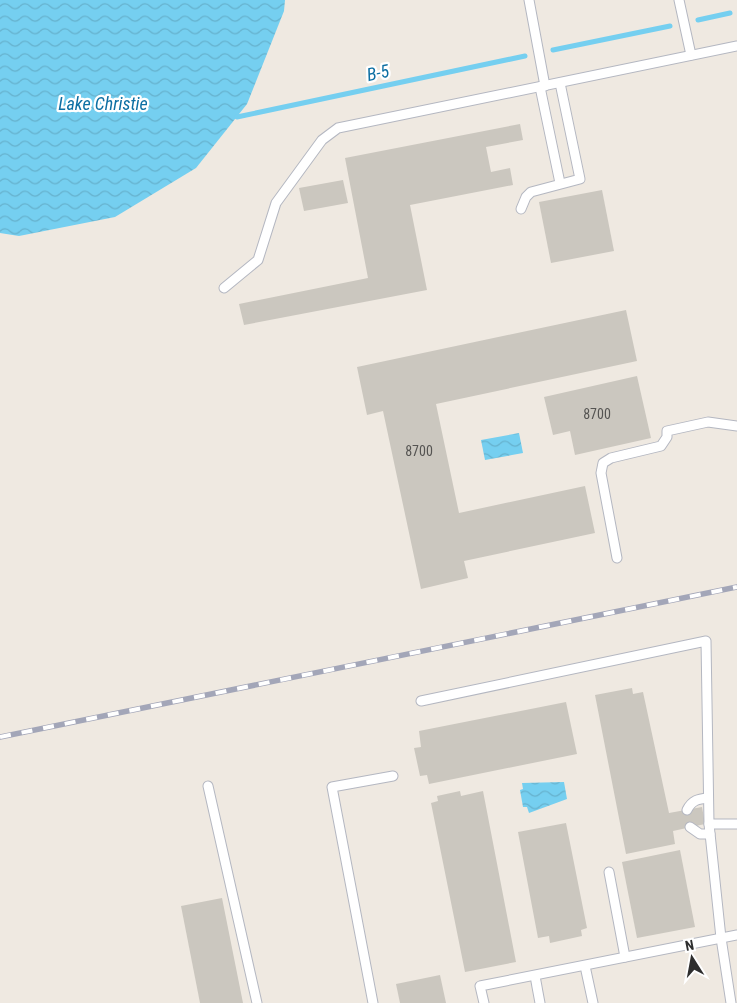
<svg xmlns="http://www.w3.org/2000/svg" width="737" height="1003" viewBox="0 0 737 1003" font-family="'Roboto Condensed',sans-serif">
<defs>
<pattern id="water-waves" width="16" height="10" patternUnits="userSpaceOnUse" patternTransform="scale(1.25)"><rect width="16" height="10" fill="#75cff0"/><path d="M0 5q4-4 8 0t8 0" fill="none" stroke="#66b2ce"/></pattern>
</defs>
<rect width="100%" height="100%" fill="#efe9e1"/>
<g fill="url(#water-waves)">
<polygon points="0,0 285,0 284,11 247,104 196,168 115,217 19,236 0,233"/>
<polygon points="519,433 523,453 485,460 481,440"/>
<polygon points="564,782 567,799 529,813 527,807 523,807 520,790 523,789 522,783"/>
</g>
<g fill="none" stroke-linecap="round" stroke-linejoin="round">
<g stroke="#75cff0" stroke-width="5">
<polyline points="698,20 730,13"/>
<polyline points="553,50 670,26"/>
<polyline points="237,117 525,56"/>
</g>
</g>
<g fill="#cbc7bf">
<polygon points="520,124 523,140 486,147 491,172 510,168 513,185 410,205 427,290 244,325 239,304 368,278 345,158"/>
<polygon points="343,180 348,203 304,211 299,188"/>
<polygon points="602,190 614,251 551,263 539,202"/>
<polygon points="626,310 637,361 436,404 459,513 585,486 595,533 464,561 468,578 421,589 383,411 367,415 357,367"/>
<polygon points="637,376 651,438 575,455 570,431 553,435 544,397"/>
<polygon points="632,688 633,694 643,692 669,813 702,807 705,824 673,831 675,844 626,854 595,695"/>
<polygon points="566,702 577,754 429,784 427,775 420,776 414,748 421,747 419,731"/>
<polygon points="460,791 461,796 483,791 516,962 465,972 431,803 438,801 437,796"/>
<polygon points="566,823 587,928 581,930 582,936 550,943 549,936 538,938 518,832"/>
<polygon points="680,850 695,927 637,938 622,862"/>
<polygon points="222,898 243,1003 200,1003 181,906"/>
<polygon points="440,975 446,1003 400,1003 396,984"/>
</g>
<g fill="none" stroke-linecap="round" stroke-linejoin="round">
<g stroke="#b4b7c1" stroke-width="11">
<g id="lane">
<polyline points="529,0 545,86"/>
<polyline points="679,0 691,55"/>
<polyline points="540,87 560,183"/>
<polyline points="521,209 526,197 531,192 580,179 560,83"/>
<polyline points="224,288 258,260 276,203 322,140 338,128 737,46"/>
<polyline points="617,558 601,473 603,463 611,458 661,446 667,437 667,431 708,422 737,426"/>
<polyline points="421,701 706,641 709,824 721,938 731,1003"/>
<polyline points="208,786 257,1003"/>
<path d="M687,810C692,800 698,799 708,798"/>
<polyline points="709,824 737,824"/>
<polyline points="690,827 700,834 710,834"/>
<polyline points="609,872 625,957"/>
<polyline points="585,966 593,1003"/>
<polyline points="535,976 540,1003"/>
<polyline points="373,1003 332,787 393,776"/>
<polyline points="484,1003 480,986 737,935"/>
</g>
</g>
<use href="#lane" stroke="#fff" stroke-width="9"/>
<g stroke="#a3a6b8" stroke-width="5.5">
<polyline id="rail" points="0,737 737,587"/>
</g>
<use href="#rail" stroke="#fff" stroke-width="4" stroke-dasharray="11" stroke-linecap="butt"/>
</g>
<g text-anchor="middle" stroke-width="4.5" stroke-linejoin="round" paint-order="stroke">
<g font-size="14" fill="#555452">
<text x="597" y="419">8700</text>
<text x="419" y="456">8700</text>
</g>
<g font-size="18" font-style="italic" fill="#0d6fa3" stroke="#fff">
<text transform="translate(378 73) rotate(-12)" y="6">B-5</text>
<text x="103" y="110">Lake Christie</text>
</g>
</g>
<g transform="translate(692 958) rotate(349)" stroke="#ffffff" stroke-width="4" paint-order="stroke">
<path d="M0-4L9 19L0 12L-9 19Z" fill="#2e2e2e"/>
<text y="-8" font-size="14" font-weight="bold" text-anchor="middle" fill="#2e2e2e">N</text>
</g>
</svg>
